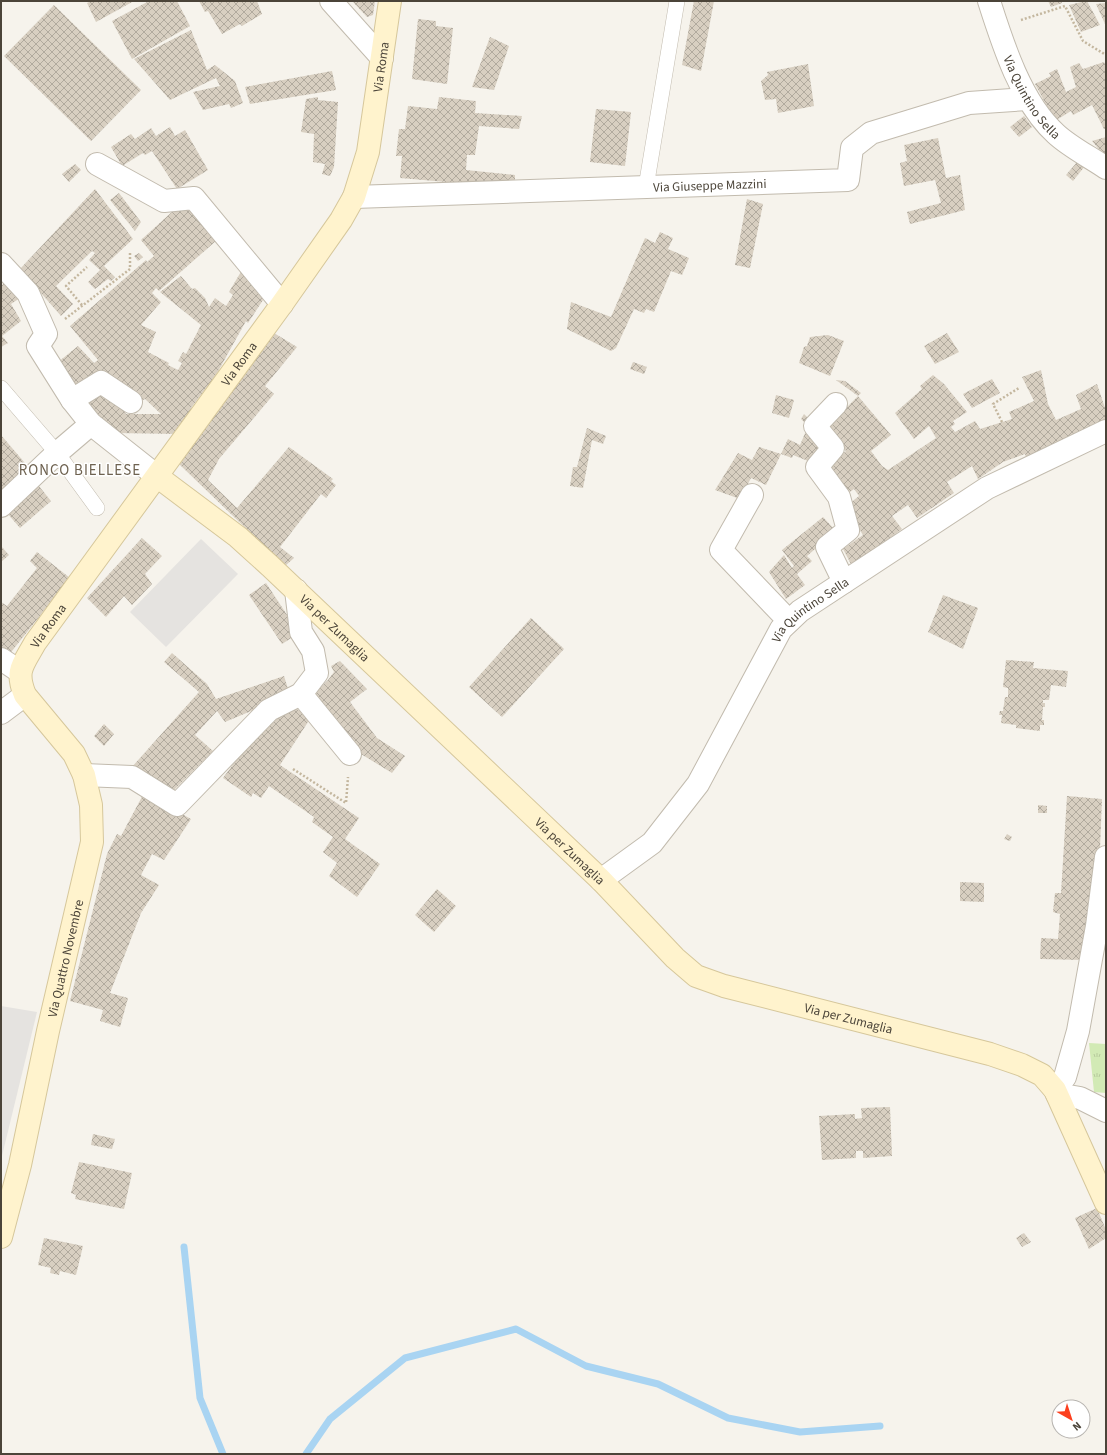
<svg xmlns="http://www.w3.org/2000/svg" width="1107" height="1455" viewBox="0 0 1107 1455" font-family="'Source Sans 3',sans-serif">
<defs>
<pattern id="park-tufts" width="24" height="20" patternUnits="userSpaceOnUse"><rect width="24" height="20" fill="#d2eab5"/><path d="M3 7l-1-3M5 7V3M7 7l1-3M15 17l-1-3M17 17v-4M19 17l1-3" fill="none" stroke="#b6ca9c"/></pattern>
<pattern id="building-cross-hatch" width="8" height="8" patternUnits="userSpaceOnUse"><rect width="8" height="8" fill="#d8cfc1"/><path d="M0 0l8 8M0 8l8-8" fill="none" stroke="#b1aa9e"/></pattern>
</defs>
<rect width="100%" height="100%" fill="#f6f3ec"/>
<polygon fill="url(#park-tufts)" points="1089,1043 1106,1044 1106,1093 1094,1092"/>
<g fill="#e5e3e0">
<polygon points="201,539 238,574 166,647 130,612"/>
<polygon points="1,1006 37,1012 1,1160"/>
</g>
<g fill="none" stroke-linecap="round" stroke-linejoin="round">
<g stroke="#a9d4f2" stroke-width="7">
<polyline points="184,1247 200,1398 223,1454"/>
<polyline points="306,1454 330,1419 405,1358 516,1329 586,1366 658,1384 728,1418 800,1432 880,1426"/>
</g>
</g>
<g fill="url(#building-cross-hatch)">
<polygon points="91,1 134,1 96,22 87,3"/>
<polygon points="149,1 177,1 190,26 132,59 112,21"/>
<polygon points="199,1 257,1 262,14 242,26 240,24 222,34 208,11 205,12"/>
<polygon points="352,1 375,1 373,15 367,17"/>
<polygon points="694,1 714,1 701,71 682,65"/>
<polygon points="1048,1 1061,1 1062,3 1051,7"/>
<polygon points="1082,1 1087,1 1100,25 1081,32 1069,5 1082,2"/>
<polygon points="1106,3 1106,24 1105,24 1096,4"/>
<polygon points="54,5 141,90 91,141 4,56"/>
<polygon points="418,19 436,21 436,26 453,28 447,84 412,79"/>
<polygon points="191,30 207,70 215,65 235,81 243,103 231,108 229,104 203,110 193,92 220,86 216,78 170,100 134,59"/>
<polygon points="490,37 509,46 494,90 472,87"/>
<polygon points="1104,62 1106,67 1106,128 1104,129 1092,105 1073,115 1071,111 1055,121 1035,84 1051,76 1049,73 1057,69 1066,92 1076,87 1070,67 1079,63 1083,69"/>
<polygon points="808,64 814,106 778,113 776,99 765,100 761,81 768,75 767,72"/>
<polygon points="332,71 336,90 250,104 245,87"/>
<polygon points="318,97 318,100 338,102 334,167 330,176 322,174 325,164 313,162 314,134 301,132 306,99"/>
<polygon points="439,97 476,101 475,113 522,116 519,129 479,126 475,155 467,155 466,170 515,175 515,188 400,178 402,156 396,156 399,129 405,129 408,106 437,109"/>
<polygon points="596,109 631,112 625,166 590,162"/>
<polygon points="1024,116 1032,127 1019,137 1010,127"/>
<polygon points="170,127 175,136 185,130 208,170 177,189 152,151 145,155 143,153 122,166 111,147 131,134 135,139 151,128 156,136"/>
<polygon points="1106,137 1106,158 1092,141"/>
<polygon points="938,138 946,178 960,175 965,210 910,224 907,212 941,203 935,180 904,186 900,163 907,161 904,145"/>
<polygon points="1078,161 1085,166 1073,181 1066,175"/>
<polygon points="75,164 81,170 69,182 62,174"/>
<polygon points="95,189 133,239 104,266 115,277 111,281 108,279 95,289 88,282 100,270 89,260 95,253 92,251 56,286 73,304 61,316 20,269"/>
<polygon points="119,193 141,222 135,231 110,200"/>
<polygon points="747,199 763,204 750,268 735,265"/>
<polygon points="184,201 217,240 159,291 156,288 152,293 161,302 141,325 156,332 148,352 169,363 168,365 178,370 182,363 178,361 183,352 186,354 201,325 160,292 181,276 192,289 195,288 205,298 209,307 215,298 226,306 233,295 229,292 242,270 263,300 248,323 246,321 216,375 191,408 195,412 179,434 113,433 84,401 100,388 109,393 126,414 161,414 145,399 141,401 110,377 104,381 99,376 80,390 57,363 78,346 94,363 98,360 70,326 146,260 147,262 154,256 141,240"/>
<polygon points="660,232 673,238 668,249 689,258 682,275 671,271 654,312 646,309 644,313 634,309 616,348 611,351 567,329 571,302 611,317 645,238 655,243"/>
<polygon points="139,253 143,257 138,261 134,256"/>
<polygon points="8,280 23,296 11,304 21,321 2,336 8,343 1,347 1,286"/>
<polygon points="274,333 297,347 265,386 274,394 219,459 208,480 237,508 289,447 333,479 331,481 336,485 326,498 321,494 280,547 294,558 285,566 179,464"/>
<polygon points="947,333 959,352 935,364 924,346"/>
<polygon points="828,335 844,341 830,376 799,363 804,347 807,346 810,337"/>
<polygon points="633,362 647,367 644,374 630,369"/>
<polygon points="1041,370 1048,404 1056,420 1081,409 1076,395 1097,384 1106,411 1106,423 1026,457 1025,454 1003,462 978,479 972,466 947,482 954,493 917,518 908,505 892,516 902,529 852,566 843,549 863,535 845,507 859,496 854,489 846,495 826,468 846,451 825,430 843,411 858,396 891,435 871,451 882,466 888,470 936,438 929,426 914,439 895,413 922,389 920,386 933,375 944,384 967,412 953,421 955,424 951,427 955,432 975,421 980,429 1012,419 1009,412 1034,401 1022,377"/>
<polygon points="992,379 1000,393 972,408 963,394"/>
<polygon points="836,380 845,381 861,393 858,396"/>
<polygon points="776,395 794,400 789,418 772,413"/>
<polygon points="804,414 808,418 804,422 801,419"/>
<polygon points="587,428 606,436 603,444 592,440 583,488 570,486 573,467 577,467"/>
<polygon points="806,431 824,440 813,463 793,455 792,458 781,454 766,485 751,478 740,499 715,490 738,453 752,460 759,447 781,454 788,439 800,445"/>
<polygon points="1,435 30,469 1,496"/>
<polygon points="38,485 51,501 20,528 7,513"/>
<polygon points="823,517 836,531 807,556 812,561 797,574 805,585 786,599 769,572 784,555 792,568 794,566 782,550"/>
<polygon points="142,538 162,556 145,574 152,584 132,605 124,596 106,617 87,598"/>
<polygon points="1,546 9,555 1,562"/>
<polygon points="37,552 70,578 8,656 1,650 1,602 7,606 37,568 30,561"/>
<polygon points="266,583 299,633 282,644 249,595"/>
<polygon points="943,595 978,608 963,649 928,632"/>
<polygon points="531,618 564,649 502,717 469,687"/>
<polygon points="172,653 207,684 216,699 284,676 290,695 225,722 217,711 195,735 213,751 168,796 131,768 199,692 164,662"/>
<polygon points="1006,660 1034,662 1033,668 1068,671 1066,687 1051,685 1049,700 1043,700 1043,703 1045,703 1045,707 1043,707 1042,720 1044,720 1044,725 1040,725 1040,731 1016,728 1016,725 1001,723 1002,715 999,715 1000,711 1003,711 1005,697 1008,697 1008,688 1003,687"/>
<polygon points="340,661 367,689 350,702 377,738 405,756 392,773 361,754 314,694 328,680 334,672 331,666"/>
<polygon points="292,705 310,719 280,765 359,818 345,839 380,864 357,897 329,876 337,863 323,852 333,837 312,822 314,817 269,786 261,798 253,793 251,797 223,778 263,724"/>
<polygon points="104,724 114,734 104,746 94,736"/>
<polygon points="144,793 191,819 164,860 152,854 141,875 159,885 141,913 110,993 128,998 120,1027 100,1021 103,1010 70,1001 107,854 117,834 121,836"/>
<polygon points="1067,796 1102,799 1098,898 1093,930 1085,928 1081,960 1040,959 1041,938 1058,939 1060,914 1053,912 1055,893 1061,893"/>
<polygon points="1038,805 1047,806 1047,813 1038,813"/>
<polygon points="1007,834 1012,837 1010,841 1004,839"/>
<polygon points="960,882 984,883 984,902 960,901"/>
<polygon points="437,889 456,906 434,932 415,915"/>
<polygon points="890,1107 892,1156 863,1158 863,1151 856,1151 856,1158 822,1160 819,1116 855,1114 855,1119 862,1118 861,1108"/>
<polygon points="93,1134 115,1139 112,1149 91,1145"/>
<polygon points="79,1162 132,1173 124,1209 75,1199 76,1195 71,1193"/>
<polygon points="1097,1208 1106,1230 1106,1238 1089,1249 1075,1218"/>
<polygon points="1024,1233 1031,1242 1022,1247 1016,1238"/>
<polygon points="44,1238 83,1246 76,1275 60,1271 59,1275 50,1273 51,1268 38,1265"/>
</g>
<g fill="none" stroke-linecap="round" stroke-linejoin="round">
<g stroke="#c2bbae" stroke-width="16">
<g id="lane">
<polyline points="646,187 677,1"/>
<polyline points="1,388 57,453 97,508"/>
</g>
</g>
<g stroke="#c2bbae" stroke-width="24">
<g id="street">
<polyline points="331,1 382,58"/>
<path id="s1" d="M989,1C1003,45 1021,102 1056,134C1070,147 1090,157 1106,168"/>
<polyline points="97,164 164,201 194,198 282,304"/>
<path id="s2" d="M354,197L848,180L852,148L871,133L969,103L1027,99"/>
<polyline points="1,264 28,293 46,334 38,346 72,400 91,424 158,477"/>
<polyline points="72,400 101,382 131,402"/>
<polyline points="836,404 815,426 833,448 817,467 839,497 848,530 827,547 844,582"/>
<polyline points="752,495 721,550 789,621"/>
<polyline points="1,506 57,453 91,424"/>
<polyline points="1,659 19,671"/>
<polyline points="301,694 350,754"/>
<polyline points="1,713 25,695"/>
<polyline points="84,775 132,777 177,805 269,710 301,694 317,673 313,651 301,632 296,590"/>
<path id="s3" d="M601,880L652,843L698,784L781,629L800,611L987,488L1106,431"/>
<polyline points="1055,1090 1065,1077 1078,1031 1097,926 1106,857"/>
<polyline points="1057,1094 1080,1098 1106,1111"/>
</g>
</g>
<g stroke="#d6c79b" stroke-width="24">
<g id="secondary">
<path id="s4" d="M158,477L238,537L270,566L601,880L675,958L696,976L724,986L990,1054L1022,1065L1042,1075L1055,1090L1106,1203"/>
<path id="s5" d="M1,1237L20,1165L48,1031L92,842L91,805L84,775L74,754L25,695C15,670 23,665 35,643L282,304L341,220L354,197L368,152L390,1"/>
</g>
</g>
<g stroke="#c4b79f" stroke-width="2.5" stroke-dasharray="2 2" stroke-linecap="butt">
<polyline points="1021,20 1065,6 1083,41 1106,55"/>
<polyline points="82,305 66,286 87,267"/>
<polyline points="65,319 130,269 130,251"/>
<polyline points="1002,422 993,404 1019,388"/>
<polyline points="293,769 346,803 348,777"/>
</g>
<use href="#lane" stroke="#fff" stroke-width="15"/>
<use href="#street" stroke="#fff" stroke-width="22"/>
<use href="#secondary" stroke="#fff3cd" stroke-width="22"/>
</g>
<g text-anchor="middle" stroke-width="3" stroke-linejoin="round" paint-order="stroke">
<g font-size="13" fill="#4b4439" stroke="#fff">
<text dy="5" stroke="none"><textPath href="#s5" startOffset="1311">Via Roma</textPath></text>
<text dy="5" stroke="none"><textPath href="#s1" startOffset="106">Via Quintino Sella</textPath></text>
<text dy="5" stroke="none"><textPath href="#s2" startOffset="356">Via Giuseppe Mazzini</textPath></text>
<text dy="5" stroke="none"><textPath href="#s5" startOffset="975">Via Roma</textPath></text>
<text dy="5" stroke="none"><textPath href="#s3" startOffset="348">Via Quintino Sella</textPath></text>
<text dy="5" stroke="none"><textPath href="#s5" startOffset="651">Via Roma</textPath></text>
<text dy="5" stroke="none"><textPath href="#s4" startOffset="233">Via per Zumaglia</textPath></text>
<text dy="5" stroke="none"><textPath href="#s4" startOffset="557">Via per Zumaglia</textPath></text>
<text dy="5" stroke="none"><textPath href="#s5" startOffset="286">Via Quattro Novembre</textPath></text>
<text dy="5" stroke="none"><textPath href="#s4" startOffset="893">Via per Zumaglia</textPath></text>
</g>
<g font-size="15" letter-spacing="1" fill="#6e6250" stroke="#fff">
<text x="80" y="475">RONCO BIELLESE</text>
</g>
</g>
<rect width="1107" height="1455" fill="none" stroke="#4b4439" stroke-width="4"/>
<g transform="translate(1071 1419) rotate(141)"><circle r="19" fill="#ffffff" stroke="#b7b4b0"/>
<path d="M0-3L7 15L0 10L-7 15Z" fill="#fc3f1d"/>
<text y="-6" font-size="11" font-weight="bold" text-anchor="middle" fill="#4b4439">N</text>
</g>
</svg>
